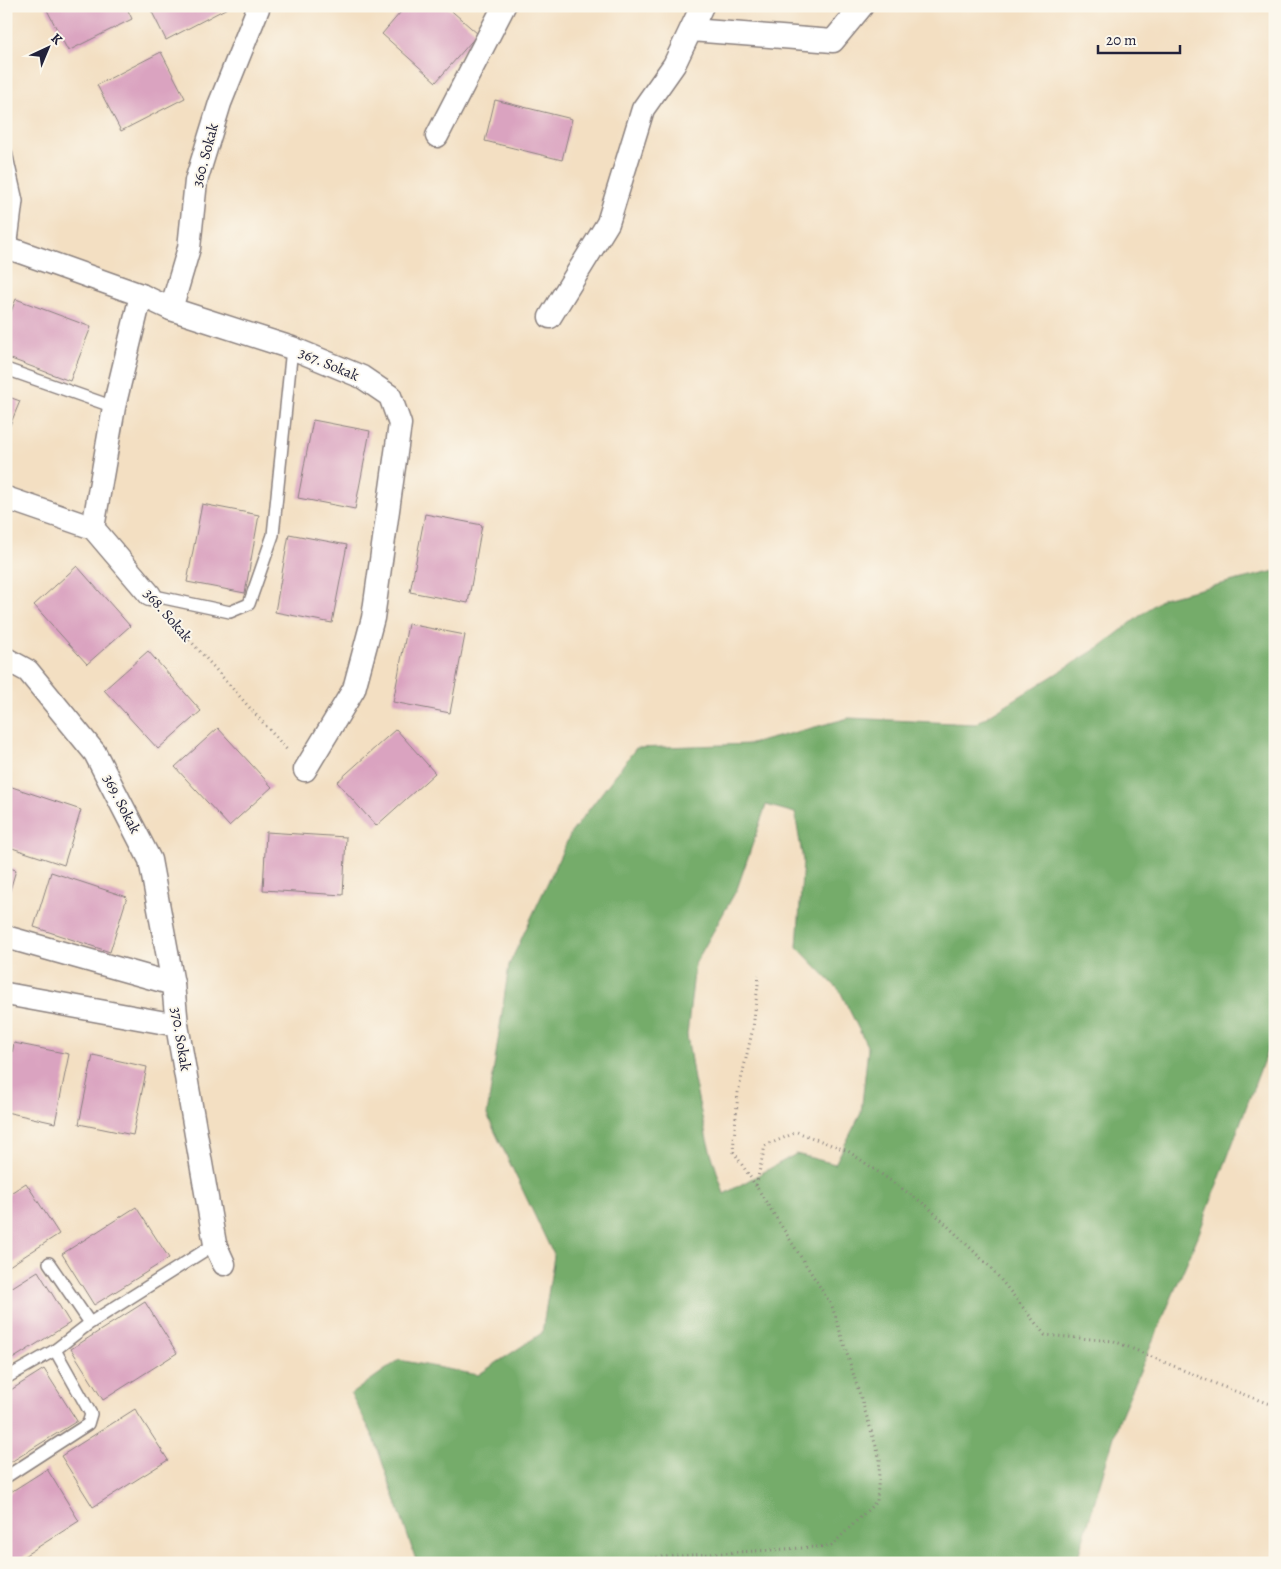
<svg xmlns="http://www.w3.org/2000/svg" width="1281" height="1569" viewBox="0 0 1281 1569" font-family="Alegreya,serif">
<rect width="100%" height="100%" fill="#fbf7ec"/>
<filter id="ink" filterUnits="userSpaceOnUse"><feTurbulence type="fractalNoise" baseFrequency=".02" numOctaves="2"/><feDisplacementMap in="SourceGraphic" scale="10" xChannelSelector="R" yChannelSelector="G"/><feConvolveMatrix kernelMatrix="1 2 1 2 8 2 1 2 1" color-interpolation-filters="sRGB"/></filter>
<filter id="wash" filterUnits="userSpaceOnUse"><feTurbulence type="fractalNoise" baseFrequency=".0096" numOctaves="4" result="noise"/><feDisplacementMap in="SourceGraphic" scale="20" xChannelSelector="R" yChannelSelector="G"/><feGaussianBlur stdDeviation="1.12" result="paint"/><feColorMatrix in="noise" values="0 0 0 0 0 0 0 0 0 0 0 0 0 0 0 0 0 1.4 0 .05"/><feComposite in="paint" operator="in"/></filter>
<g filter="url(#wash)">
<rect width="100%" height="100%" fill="#f3dfc2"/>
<path fill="#74ac6a" stroke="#4b6752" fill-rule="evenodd" d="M1275,571V1030L1198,1236L1119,1420L1077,1560L1080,1563H417L374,1438L351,1394L399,1360L478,1375L542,1333L554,1256L487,1115L509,965L571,833L636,748L751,744L849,718L975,724L1101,646L1163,598ZM766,805L795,813L803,861L797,947L840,991L868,1048L861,1113L835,1164L796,1154L724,1194L707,1140L694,1080L687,1035L695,964L737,889Z"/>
<g id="blocks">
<g fill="#daa3c0">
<polygon points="45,6 126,6 132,19 68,51"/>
<polygon points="149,6 231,6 166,40"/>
<polygon points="406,6 446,6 478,34 436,82 382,34"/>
<polygon points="161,52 185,98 121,131 97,85"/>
<polygon points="495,100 572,119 562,160 485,141"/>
<polygon points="16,299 91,327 70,381 6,357 6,324"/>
<polygon points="6,396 20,401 6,435"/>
<polygon points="313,420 370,431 355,509 298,498"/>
<polygon points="202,504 259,515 245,593 187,582"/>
<polygon points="425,514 482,525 468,603 410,592"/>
<polygon points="289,534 347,545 332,623 275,612"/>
<polygon points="77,566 130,626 87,664 34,605"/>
<polygon points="408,624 465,635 450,713 393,702"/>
<polygon points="148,651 201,711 158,749 104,690"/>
<polygon points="218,728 272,787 229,826 175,767"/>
<polygon points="396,729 435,773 376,826 337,782"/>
<polygon points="6,785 81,810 64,865 6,846"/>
<polygon points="266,832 346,837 343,895 263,890"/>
<polygon points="6,867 16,870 7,900 6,900"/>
<polygon points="51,872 127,897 110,952 34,927"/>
<polygon points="14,1043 69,1054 55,1123 6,1112 6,1083"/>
<polygon points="93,1055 147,1067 133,1135 79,1124"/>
<polygon points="26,1183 59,1234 6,1268 6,1196"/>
<polygon points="136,1207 169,1258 94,1305 62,1254"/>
<polygon points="38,1271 70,1323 6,1363 6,1291"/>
<polygon points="145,1302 177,1353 103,1400 71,1349"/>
<polygon points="44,1369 77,1421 6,1465 6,1393"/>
<polygon points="135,1409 168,1460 93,1507 61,1456"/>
<polygon points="47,1469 79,1521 13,1563 6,1563 6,1495"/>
</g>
</g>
</g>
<g filter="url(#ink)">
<use href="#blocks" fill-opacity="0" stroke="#8a807e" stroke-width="1"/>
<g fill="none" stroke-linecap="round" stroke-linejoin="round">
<g stroke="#8a807e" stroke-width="14">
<g id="service">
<polyline points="6,152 17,201 11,249"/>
<polyline points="6,369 114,407"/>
<polyline points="150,595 230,612 249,604 273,535 292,348"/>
<polyline points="90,1323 215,1244"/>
<polyline points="6,1378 55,1350"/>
<polyline points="6,1477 88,1424 91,1414 55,1350 90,1323 49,1263"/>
</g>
</g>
<g stroke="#8a807e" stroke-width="25">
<g id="minor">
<polyline points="691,30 833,41 862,6"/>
<polyline points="437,136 504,6"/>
<polyline points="6,247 141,295 171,309 292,348 362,377 390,396 400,424 373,618 354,689 305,770"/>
<polyline points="171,309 189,248 196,181 220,103 259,6"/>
<polyline points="550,317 608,223 643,109 674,65 702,6"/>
<polyline points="6,498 93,528 150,595"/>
<polyline points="93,528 114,407 141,295"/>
<polyline points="6,659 28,671 95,753 150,860 173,984"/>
<polyline points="6,937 173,984 177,1025 215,1244 224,1264"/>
<polyline points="6,994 177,1025"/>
</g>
</g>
<g stroke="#8a807e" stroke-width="3" stroke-dasharray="1 4" stroke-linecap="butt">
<polyline points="173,621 288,751"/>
<polyline points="756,1186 733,1151 738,1093 753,1028 759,975"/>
<polyline points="627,1563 647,1558 831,1546 877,1501 880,1459 832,1306 756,1186 765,1146 797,1132 848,1151 927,1206 993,1270 1045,1335 1114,1341 1221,1386 1275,1406"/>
</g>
<use href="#service" stroke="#fff" stroke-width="11"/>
<use href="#minor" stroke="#fff" stroke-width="22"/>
</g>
</g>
<g text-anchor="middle" stroke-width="4" stroke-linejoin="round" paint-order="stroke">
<g font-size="15" fill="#22223b" stroke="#fbf7ec">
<text transform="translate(205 155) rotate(-75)" y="5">360. Sokak</text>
<text transform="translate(329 364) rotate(23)" y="5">367. Sokak</text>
<text transform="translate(168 615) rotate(49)" y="5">368. Sokak</text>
<text transform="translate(122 804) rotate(63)" y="5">369. Sokak</text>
<text transform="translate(181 1039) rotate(81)" y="5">370. Sokak</text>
</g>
</g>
<rect width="1281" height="1569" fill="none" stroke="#fbf7ec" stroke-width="25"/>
<g transform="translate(48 48) rotate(44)" stroke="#fbf7ec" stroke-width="4" paint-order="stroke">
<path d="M0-4L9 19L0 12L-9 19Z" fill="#22223b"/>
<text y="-8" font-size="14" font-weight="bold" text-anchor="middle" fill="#22223b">K</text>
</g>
<path d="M1098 45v8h82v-8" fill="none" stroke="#22223b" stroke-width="2.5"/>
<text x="1106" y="45" font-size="15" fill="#22223b" stroke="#fbf7ec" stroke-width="4" paint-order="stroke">20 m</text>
</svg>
